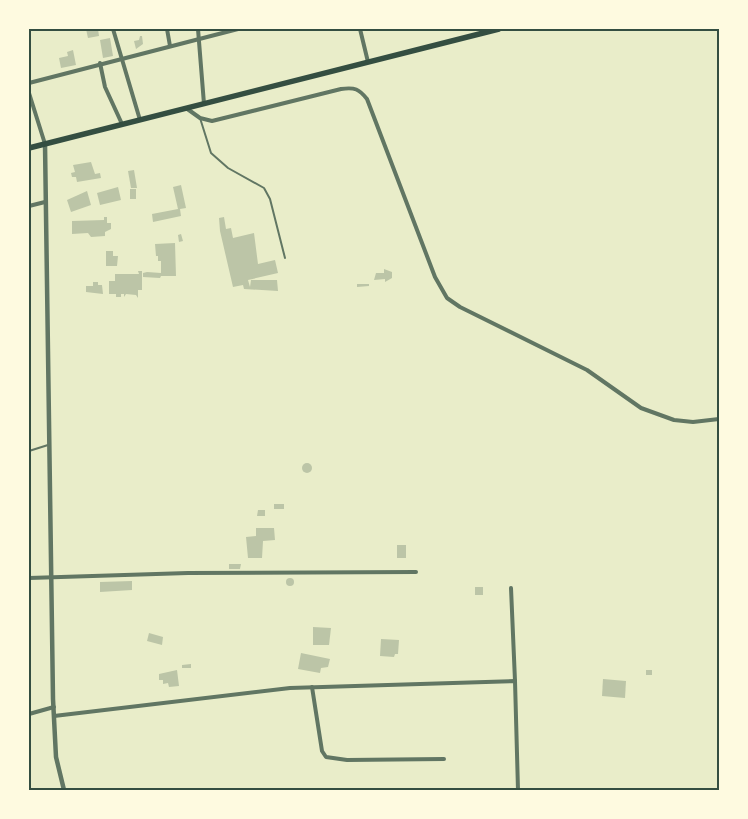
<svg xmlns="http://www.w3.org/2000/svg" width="748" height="819" viewBox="0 0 748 819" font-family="'Alegreya Sans',sans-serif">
<rect width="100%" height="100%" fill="#e9edc9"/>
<g fill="#bcc5a7">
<polygon points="86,29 98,29 99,36 88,38"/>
<polygon points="140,36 142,36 143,44 136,49 134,41 139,40"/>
<polygon points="110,38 113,56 103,58 100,40"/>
<polygon points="73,50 76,65 61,68 59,58 68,56 67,52"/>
<polygon points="91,162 95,174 100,173 101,178 77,182 76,177 72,177 71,173 75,172 73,165"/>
<polygon points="134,170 137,188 131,188 128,171"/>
<polygon points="181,185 186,208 180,209 181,216 153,222 152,214 178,209 173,187"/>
<polygon points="118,187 121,200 100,205 97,193"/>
<rect x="130" y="189" width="6" height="10"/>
<polygon points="87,191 91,205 71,212 67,200"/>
<polygon points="104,217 107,217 107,223 111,223 111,229 105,232 105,236 91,237 88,233 72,234 72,221 104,220"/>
<polygon points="224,217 226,229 231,228 233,238 254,233 258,264 275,260 278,273 248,280 250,287 251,280 277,280 278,291 244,289 243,285 233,287 220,231 219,218"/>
<polygon points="181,234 183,241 179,242 178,235"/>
<polygon points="175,243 176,276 161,276 160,278 143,277 143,273 147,272 161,273 161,261 158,261 158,256 156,256 155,244"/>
<polygon points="106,251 113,251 113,256 118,256 117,266 106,266"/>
<polygon points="384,269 392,272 392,278 385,282 385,279 374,280 376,273 384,273"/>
<polygon points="138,271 142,271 142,290 138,290 138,298 136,295 126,294 124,297 124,294 121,294 121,297 116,297 116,294 109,294 109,281 115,281 115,274 139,274"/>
<polygon points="93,282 98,282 98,285 102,285 103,294 86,292 86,286 93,286"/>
<polygon points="357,284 369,284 369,286 357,287"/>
<circle cx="307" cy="468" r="5"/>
<rect x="274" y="504" width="10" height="5"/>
<polygon points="258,510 265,510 265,516 257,516"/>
<polygon points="256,528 274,528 275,540 263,541 262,558 248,558 246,537 256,536"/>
<rect x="397" y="545" width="9" height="13"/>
<polygon points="229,564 241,564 240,569 229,569"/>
<circle cx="290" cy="582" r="4"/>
<polygon points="132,581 132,590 100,592 100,582"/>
<rect x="475" y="587" width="8" height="8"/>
<polygon points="313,627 331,628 329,645 313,645"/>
<polygon points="149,633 163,637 162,645 147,641"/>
<polygon points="381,639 399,640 398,654 395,654 394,657 380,656"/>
<polygon points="301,653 330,659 328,667 321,668 320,673 298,669"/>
<polygon points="191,664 191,668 182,668 182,665"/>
<polygon points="177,670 179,686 169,687 168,683 163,684 163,680 159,680 159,674"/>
<rect x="646" y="670" width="6" height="5"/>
<polygon points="603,679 626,681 625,698 602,696"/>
</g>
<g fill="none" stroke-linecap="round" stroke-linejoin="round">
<g stroke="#617663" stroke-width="2">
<polyline points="200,118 211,153 228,168 264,188 270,199 285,258"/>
<polyline points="29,451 48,445"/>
</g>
<g stroke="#617663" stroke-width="4">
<polyline points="113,29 140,120"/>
<polyline points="167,29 170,46"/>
<polyline points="198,29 204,104"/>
<polyline points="360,29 368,62"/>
<polyline points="100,63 105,87 122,124"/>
<polyline points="29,83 238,29"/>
<polyline points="29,93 45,144"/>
<path d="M186,108L200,118L212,121L341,89C355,87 359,89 367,99L435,277L447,298L460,307L587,370L641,408L674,420L693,422L719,419"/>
<polyline points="29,206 45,202"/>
<polyline points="29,578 188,573 416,572"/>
<polyline points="511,588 515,681"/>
<polyline points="312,687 322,751 326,757 347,760 444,759"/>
<polyline points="29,714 54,707"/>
<polyline points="54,716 290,688 515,681 518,790"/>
</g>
<polyline stroke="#617663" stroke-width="4.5" points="45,144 53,699 56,757 64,790"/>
<polyline stroke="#344e41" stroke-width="5.5" points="29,148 499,29"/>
</g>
<rect width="748" height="819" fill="none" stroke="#fefae0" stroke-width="60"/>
<rect x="30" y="30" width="688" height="759" fill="none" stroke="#344e41" stroke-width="2"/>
</svg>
